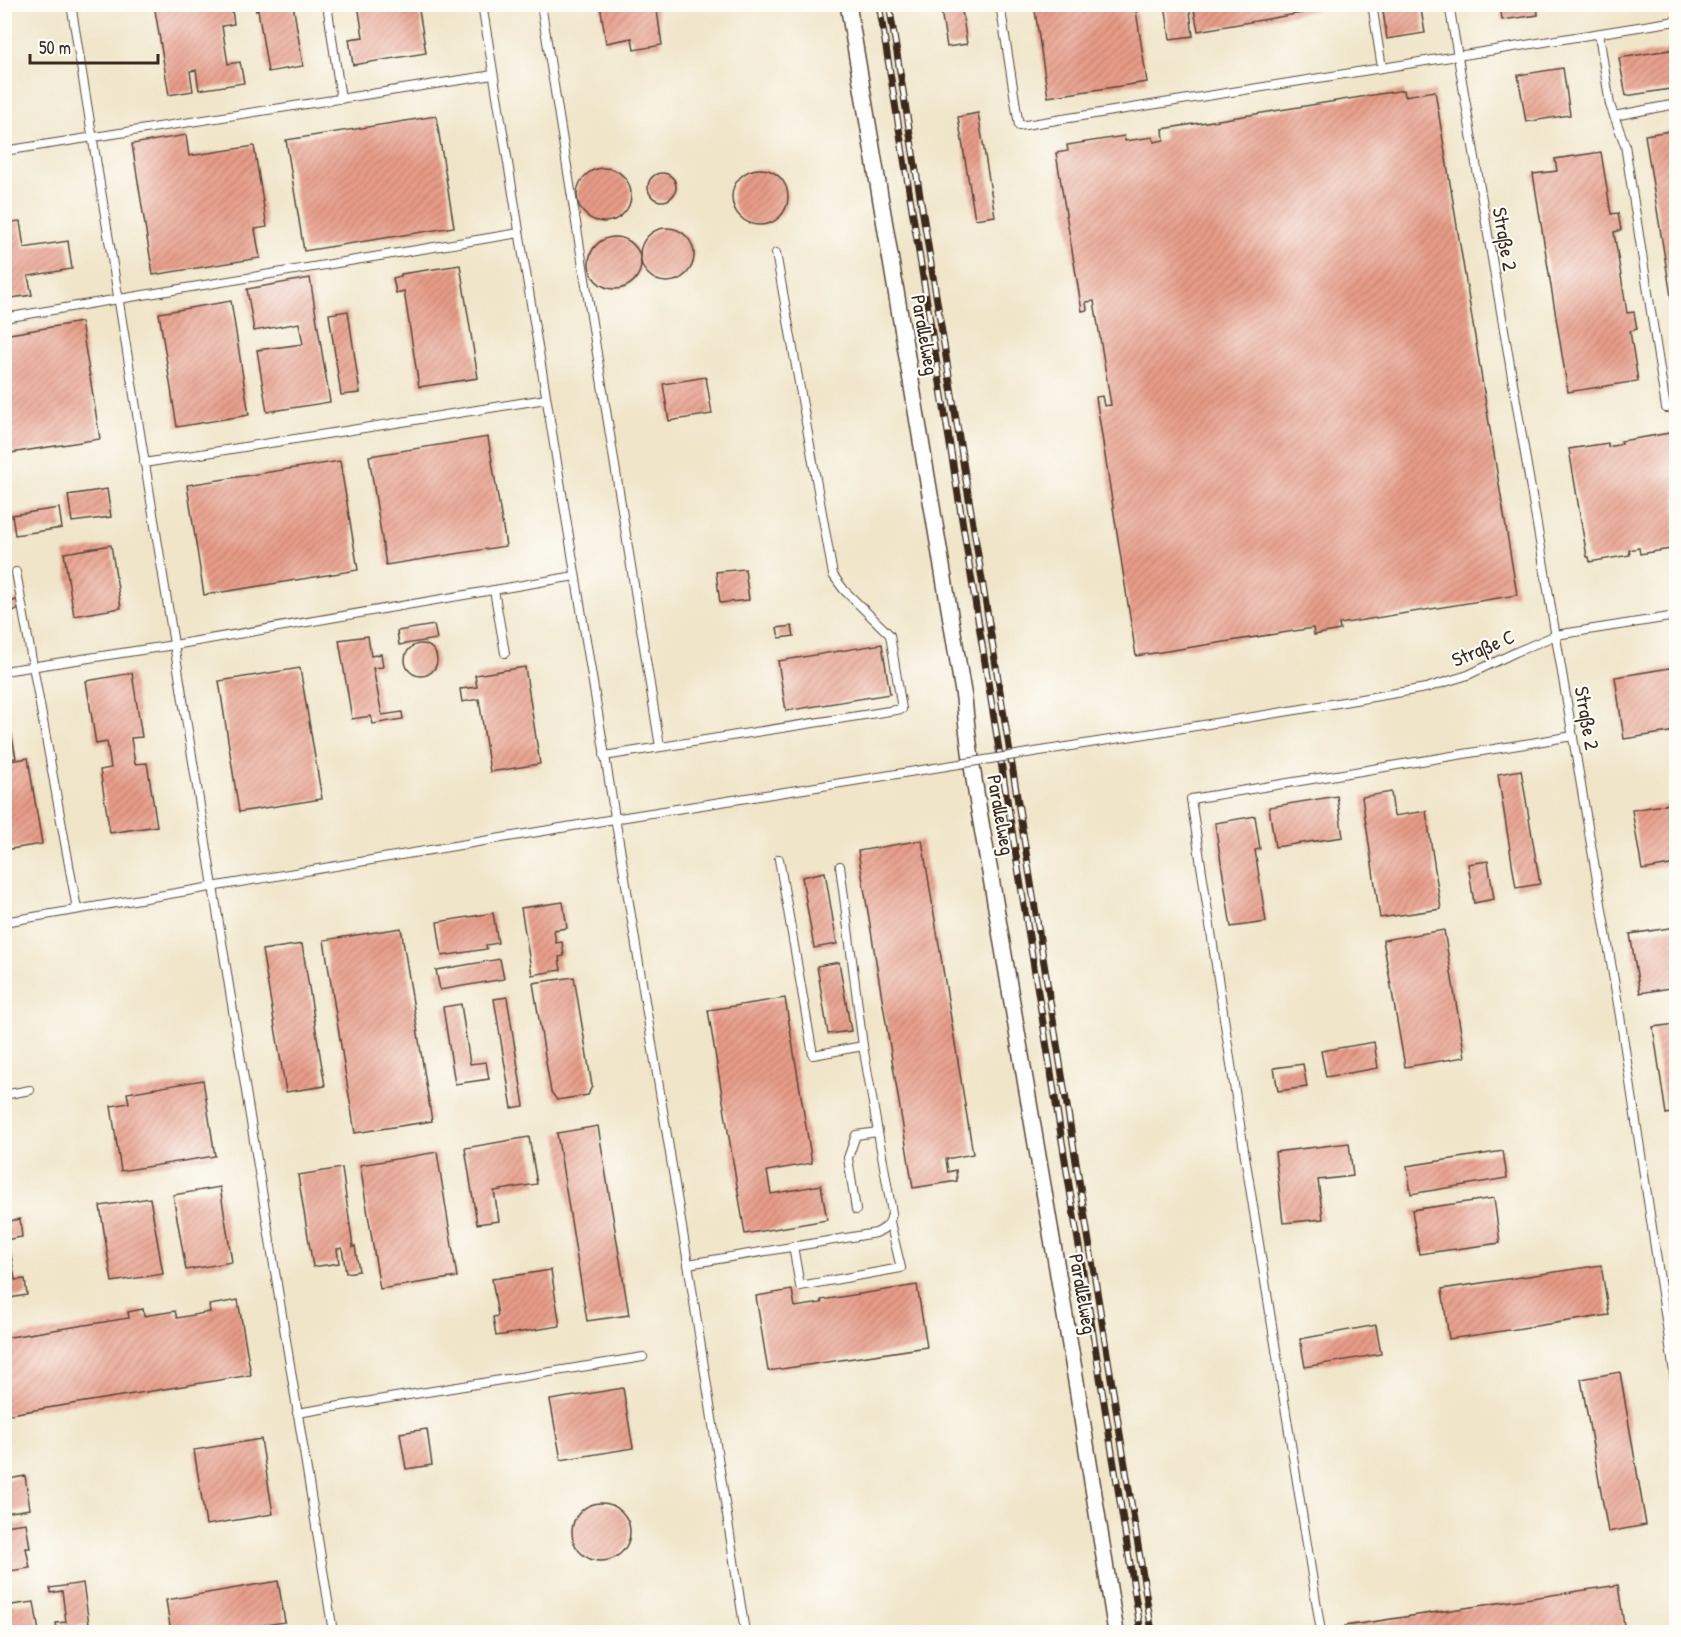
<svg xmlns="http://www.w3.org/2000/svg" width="1681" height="1637" viewBox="0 0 1681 1637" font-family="'Patrick Hand',sans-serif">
<defs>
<pattern id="building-hatch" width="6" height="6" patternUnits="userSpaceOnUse" patternTransform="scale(1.5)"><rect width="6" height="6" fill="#e89c88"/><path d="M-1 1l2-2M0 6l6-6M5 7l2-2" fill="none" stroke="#bd7f6f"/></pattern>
</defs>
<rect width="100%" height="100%" fill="#fdfcf7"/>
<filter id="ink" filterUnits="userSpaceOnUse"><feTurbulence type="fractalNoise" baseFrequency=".0167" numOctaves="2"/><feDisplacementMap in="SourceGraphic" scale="12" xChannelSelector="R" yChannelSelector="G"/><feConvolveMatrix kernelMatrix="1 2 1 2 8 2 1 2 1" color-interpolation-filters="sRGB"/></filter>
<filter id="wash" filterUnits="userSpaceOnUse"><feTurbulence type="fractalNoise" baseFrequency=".008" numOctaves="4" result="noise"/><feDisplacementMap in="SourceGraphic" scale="24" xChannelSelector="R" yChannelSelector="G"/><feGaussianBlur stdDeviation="1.35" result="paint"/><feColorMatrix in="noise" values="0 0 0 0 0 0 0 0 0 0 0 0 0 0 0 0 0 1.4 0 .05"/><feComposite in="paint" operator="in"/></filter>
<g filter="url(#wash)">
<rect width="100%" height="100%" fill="#f0e5c9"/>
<g id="blocks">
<g fill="url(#building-hatch)">
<polygon points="154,4 231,4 234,24 222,26 228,64 240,62 244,83 199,90 196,70 190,71 193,91 169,95"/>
<polygon points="255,4 293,4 303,66 268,72 258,10 256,11"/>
<polygon points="358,4 418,4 426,53 353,65 349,39 363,37"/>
<polygon points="600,4 656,4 662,45 634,50 632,38 606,43"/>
<polygon points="940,4 961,4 967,44 947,47"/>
<polygon points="1034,4 1135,4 1147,82 1048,97"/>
<polygon points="1165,4 1189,4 1193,36 1170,39"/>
<polygon points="1193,4 1342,4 1342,6 1198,31"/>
<polygon points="1382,4 1420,4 1425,33 1387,39"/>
<polygon points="1500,4 1537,4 1538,15 1502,20"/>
<polygon points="1676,49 1676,88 1626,96 1619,58"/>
<polygon points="1563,68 1570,115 1526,122 1518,75"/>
<polygon points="1404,90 1405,96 1435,91 1517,595 1339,624 1340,630 1314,635 1313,628 1136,656 1096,397 1102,396 1104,406 1111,405 1094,301 1086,302 1087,310 1082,311 1056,153 1068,151 1067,145 1124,136 1125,141 1153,137 1154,142 1164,140 1163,129"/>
<polygon points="978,113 995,216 975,219 958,117"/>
<polygon points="436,116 454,227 304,251 286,140"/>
<polygon points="1676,130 1676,321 1675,321 1645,135"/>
<polygon points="186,135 189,156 254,146 267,227 255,229 260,258 153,275 132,144"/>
<polygon points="1601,152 1611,214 1618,213 1621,230 1614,232 1627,313 1634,312 1637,329 1630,331 1638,381 1568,392 1533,174 1557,171 1555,159"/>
<circle cx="604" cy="195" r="27"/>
<circle cx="760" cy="197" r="28"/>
<circle cx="662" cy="187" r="14"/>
<polygon points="20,221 24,248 68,241 72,269 28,276 32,295 4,299 4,223"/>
<circle cx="667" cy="255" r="27"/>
<circle cx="615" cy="263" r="26"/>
<polygon points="460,265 478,378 419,387 404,291 396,293 393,278 401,276 401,274"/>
<polygon points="310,278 330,402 267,412 257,350 303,344 299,323 254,331 247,289"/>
<polygon points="231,301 249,415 177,427 159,313"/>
<polygon points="348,311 360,393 341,395 329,314"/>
<polygon points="81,322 100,439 4,454 4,335"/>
<polygon points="706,377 712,414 669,421 663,384"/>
<polygon points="1676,432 1676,548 1640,554 1639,548 1629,550 1630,555 1590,562 1589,557 1587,557 1569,449 1608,443 1608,447 1622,444 1621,441"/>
<polygon points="488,437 506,546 386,565 369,456"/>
<polygon points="340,461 358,570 204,595 187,485"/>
<polygon points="107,489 111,517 72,522 68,495"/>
<polygon points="59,508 62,528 15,535 12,515"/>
<polygon points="111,545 121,608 74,616 64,553"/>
<polygon points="745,569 749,600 720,603 716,572"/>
<polygon points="4,590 8,602 21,599 22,609 9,611 12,626 4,627"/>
<polygon points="434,625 437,639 399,645 397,631"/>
<polygon points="792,626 794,636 779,638 777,628"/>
<polygon points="368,636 371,656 381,654 383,667 373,668 382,715 402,712 403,719 373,724 371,716 352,719 339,640"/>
<polygon points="882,644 890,694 786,711 778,661"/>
<circle cx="421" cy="660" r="16"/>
<polygon points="525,667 540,764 490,772 479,699 462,702 460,689 477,687 475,675"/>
<polygon points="1676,667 1676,731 1624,739 1615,677"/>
<polygon points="300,668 322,799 239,812 219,681"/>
<polygon points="132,673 142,737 131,738 135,764 147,763 157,826 110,833 100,770 111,768 107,742 96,744 86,681"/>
<polygon points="4,694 16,758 4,760"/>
<polygon points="28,758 42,844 4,850 4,762"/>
<polygon points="1521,770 1540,884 1516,888 1498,774"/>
<polygon points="1391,792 1394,816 1426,811 1441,909 1380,918 1362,797"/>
<polygon points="1337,796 1343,837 1275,847 1269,807"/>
<polygon points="1676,803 1676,864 1642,870 1632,810"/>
<polygon points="1255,816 1260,849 1255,850 1266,922 1231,927 1215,823"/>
<polygon points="922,840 973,1154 946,1159 948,1172 956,1170 957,1181 913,1188 858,851"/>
<polygon points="1488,861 1494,899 1474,903 1468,864"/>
<polygon points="825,872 837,944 814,948 802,877"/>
<polygon points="563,902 567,928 554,930 556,943 562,942 564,956 559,957 561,970 532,975 521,908"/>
<polygon points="493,913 498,943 486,945 487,949 442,956 437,922"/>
<polygon points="1676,927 1676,987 1640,993 1630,934"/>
<polygon points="401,928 432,1121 355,1133 324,940"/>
<polygon points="1444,930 1465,1057 1405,1067 1383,940"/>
<polygon points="302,944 325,1086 286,1092 262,950"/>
<polygon points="500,959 504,979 440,990 436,970"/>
<polygon points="839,962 851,1031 828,1034 817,966"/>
<polygon points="574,977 592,1086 588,1095 557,1100 551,1092 533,983"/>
<polygon points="507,997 524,1106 512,1108 494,999"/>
<polygon points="785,998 812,1163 767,1171 771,1194 821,1185 827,1220 745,1234 708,1010"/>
<polygon points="461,1004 470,1064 486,1062 489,1079 455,1084 443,1007"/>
<polygon points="1676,1024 1676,1112 1666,1114 1653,1027"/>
<polygon points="1374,1042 1378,1068 1326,1077 1321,1051"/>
<polygon points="1303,1064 1307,1087 1278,1091 1274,1068"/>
<polygon points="203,1080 215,1156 121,1171 111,1106 129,1103 127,1093"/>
<polygon points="598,1126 629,1315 587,1321 557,1133"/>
<polygon points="529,1137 537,1184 494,1191 499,1221 477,1224 465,1148"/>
<polygon points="1349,1143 1353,1176 1318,1180 1323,1219 1283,1223 1275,1152"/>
<polygon points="1503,1151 1507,1178 1411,1194 1407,1166"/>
<polygon points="437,1152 457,1277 380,1289 360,1165"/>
<polygon points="342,1168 353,1247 355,1246 359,1271 346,1273 342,1248 337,1249 339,1263 313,1267 298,1175"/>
<polygon points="220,1187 232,1262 186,1270 173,1195"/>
<polygon points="150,1198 163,1274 112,1282 100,1206"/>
<polygon points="1494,1198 1500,1243 1419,1254 1412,1210"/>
<polygon points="20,1219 22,1237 4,1240 4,1222"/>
<polygon points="11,1255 15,1280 25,1279 27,1295 4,1299 4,1256"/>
<polygon points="1601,1265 1609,1315 1449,1339 1442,1289"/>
<polygon points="551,1270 560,1326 496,1336 493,1317 498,1316 492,1279"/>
<polygon points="917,1285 927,1347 768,1371 756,1296 792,1290 795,1307 822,1303 821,1300"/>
<polygon points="238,1300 251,1375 4,1415 4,1338 129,1318 128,1312 143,1309 144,1316 175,1311 177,1318 210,1312 209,1305"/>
<polygon points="1376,1325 1381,1354 1305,1367 1300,1339"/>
<polygon points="1620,1372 1646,1525 1608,1532 1581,1379"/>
<polygon points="623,1388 633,1448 561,1460 550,1400"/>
<polygon points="427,1429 432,1465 406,1469 400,1433"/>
<polygon points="261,1439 273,1514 206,1525 194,1450"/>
<polygon points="25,1476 30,1509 4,1513 4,1480"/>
<circle cx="601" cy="1532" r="29"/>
<polygon points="26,1523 30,1548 26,1548 30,1568 4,1572 4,1526"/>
<polygon points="278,1581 285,1622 222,1632 171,1632 166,1600"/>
<polygon points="83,1583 89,1624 57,1629 56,1623 66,1622 62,1591 51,1593 50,1588"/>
<polygon points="1618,1585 1625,1632 1346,1632 1345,1626"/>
<polygon points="34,1602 39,1632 4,1632 4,1606"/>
</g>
</g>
</g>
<g filter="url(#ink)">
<use href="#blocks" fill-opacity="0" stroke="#564638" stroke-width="1.5"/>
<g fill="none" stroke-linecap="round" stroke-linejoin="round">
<g stroke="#564638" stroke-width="10">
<g id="service">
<polyline points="71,4 333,1632"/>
<polyline points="327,4 341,99"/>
<polyline points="482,4 690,1276 745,1632"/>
<polyline points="541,4 660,747"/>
<polyline points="1000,4 1019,126 1676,21"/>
<polyline points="1372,4 1382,68"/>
<polyline points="1449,4 1620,1016 1676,1386"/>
<polyline points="1599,34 1610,105 1625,145 1666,408 1676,406"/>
<polyline points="1614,116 1676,104"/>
<polyline points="4,151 493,75"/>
<polyline points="4,318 519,233"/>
<polyline points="144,463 546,399"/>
<polyline points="16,572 77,909"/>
<polyline points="494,590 505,653"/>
<polyline points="4,671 174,645 575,576"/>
<polyline points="1302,709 1426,688 1468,675 1516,652 1556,635 1676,616"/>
<polyline points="604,756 902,709 890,635 844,590 833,575 776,253"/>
<polyline points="779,859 813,1055 863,1046"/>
<polyline points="4,922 632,816 791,791"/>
<polyline points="4,1095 30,1090"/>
<polyline points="856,1210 848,1158 856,1135 878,1132"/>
<polyline points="793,1246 800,1286 901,1268 890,1222"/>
<path d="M688,1264L876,1233C886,1228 890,1225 892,1213L863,1046L840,866"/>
<polyline points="297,1413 643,1357"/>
<polyline points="1321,1632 1241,1131 1191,799 1573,736"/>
</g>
</g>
<g stroke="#564638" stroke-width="18">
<path id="minor" d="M848,4L964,698C969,757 979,814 990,872L1074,1369L1116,1632"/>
</g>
<use href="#service" stroke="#fff" stroke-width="8"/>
<use href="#minor" stroke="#fff" stroke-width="15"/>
<g stroke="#3b2a1e" stroke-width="7">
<g id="rail">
<polyline points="879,4 1141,1632"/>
<polyline points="889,4 1152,1632"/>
</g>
</g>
<use href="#rail" stroke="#fdfcf7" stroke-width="4.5" stroke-dasharray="14" stroke-linecap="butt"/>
<g stroke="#564638" stroke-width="10" stroke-linecap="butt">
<polyline id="service-bridge" points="791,791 1302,709"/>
</g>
<use href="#service-bridge" stroke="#fff" stroke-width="8"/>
</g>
</g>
<g text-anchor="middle" stroke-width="4.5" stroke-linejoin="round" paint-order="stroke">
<g font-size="20" fill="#3b2a1e" stroke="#fdfcf7">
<text transform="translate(1505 239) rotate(80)" y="7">Straße 2</text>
<text transform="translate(925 335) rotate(80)" y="7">Parallelweg</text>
<text transform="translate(1483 648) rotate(-23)" y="7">Straße C</text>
<text transform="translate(1587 718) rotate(80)" y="7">Straße 2</text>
<text transform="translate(1001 815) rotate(80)" y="7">Parallelweg</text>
<text transform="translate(1083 1294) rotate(80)" y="7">Parallelweg</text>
</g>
</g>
<rect width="1681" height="1637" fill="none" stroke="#fdfcf7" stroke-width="24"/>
<path d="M30 54v9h128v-9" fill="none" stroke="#3b2a1e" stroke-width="3"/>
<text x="39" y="54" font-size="18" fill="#3b2a1e" stroke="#fdfcf7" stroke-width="4.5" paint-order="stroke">50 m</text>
</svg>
